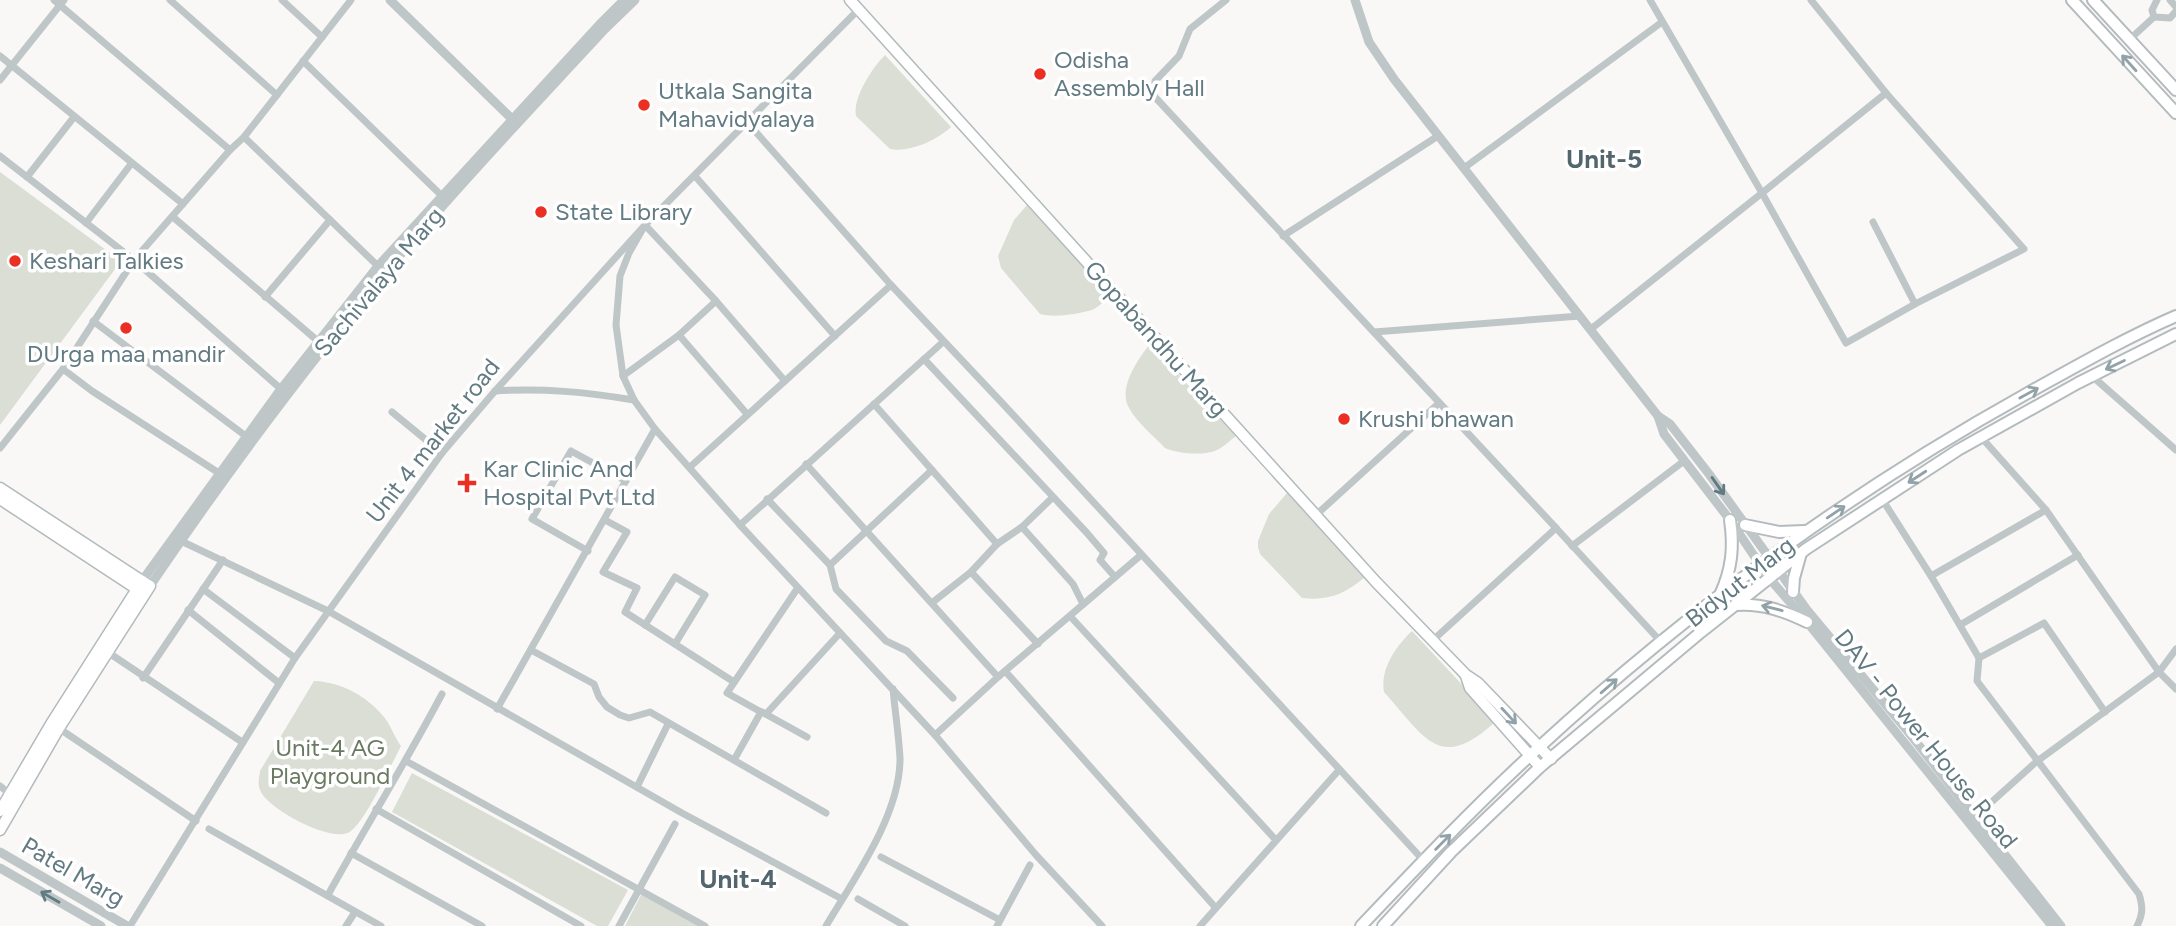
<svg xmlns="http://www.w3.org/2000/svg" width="2176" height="926" viewBox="0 0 2176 926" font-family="Figtree,sans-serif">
<rect width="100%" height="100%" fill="#f9f8f6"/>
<g fill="#daded5">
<path d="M885,55L951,127C937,140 909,153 890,149L856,116C852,98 873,67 885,55Z"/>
<polygon points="0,172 121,261 0,425"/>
<path d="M1027,205L1110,296C1104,301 1099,307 1092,310C1078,314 1054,318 1040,314L1001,268L998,256L1014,220Z"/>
<path d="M1150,344L1236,436C1230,440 1224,447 1217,450C1204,456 1178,454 1165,448C1154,436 1135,421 1128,406C1119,386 1138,359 1150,344Z"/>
<path d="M1287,493L1364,578C1344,594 1329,601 1302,598L1260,554L1258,547V541L1269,514Z"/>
<path d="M1412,631L1496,721C1439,774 1425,737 1384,692C1380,669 1396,646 1412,631Z"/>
<path d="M314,681C341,682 367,696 384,717C391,725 394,737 401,746C391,765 366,820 351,831C334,845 270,810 261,792C257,785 259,779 260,771Z"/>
<polygon points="412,773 628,890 608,926 597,926 392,812"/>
<polygon points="642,893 702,926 625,926"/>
</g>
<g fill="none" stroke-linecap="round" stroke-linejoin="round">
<g stroke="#b1babd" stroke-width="13">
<g id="secondary">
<polyline points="850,0 1376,582 1466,675 1478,683 1551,759"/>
<polyline points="0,488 142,581"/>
<polyline points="0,499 137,589 51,724 0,811"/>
<polyline points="1466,676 1470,688 1540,767"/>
<polyline points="0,830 59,728 150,586 142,581 137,589 144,594"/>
</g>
</g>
<g stroke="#b4bbbe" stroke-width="14">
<g id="primary">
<polyline points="2072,0 2176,113"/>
<polyline points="2093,0 2176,90"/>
<polyline points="1745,525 1779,532 1804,531"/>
<polyline points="1793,592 1794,578 1801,553"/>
<path d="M1720,595C1732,569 1734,547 1730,520"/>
<path d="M1736,605C1762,603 1784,611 1807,622"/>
<path d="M1361,926C1418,866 1475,806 1536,750C1684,613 1850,492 2026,394C2075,367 2125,338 2176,316"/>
<polyline points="1383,926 1451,852 1540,767 1701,632 1806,549 1958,450 2078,383 2176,334"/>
</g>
</g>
<g stroke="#bfc6c8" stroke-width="7">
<polyline points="54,0 230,150"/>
<polyline points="170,0 277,95"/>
<polyline points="282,0 322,37"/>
<polyline points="1226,0 1190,29 1179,56 1155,81 1154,96 1556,528"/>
<polyline points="1650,0 1762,193 1886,93"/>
<polyline points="2170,0 2176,7"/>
<polyline points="858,10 747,122 891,285 1004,405 1424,861"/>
<polyline points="2154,17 2152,10 2157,0"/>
<polyline points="2129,40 2154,17 2170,18 2176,11"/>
<polyline points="0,56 183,204"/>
<polyline points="303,61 442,196"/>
<polyline points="0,80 64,0"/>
<polyline points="244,137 380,268"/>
<polyline points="0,156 134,260 281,389"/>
<polyline points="1464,168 1662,22"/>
<polyline points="695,176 835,336"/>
<polyline points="27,177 74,117"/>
<polyline points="173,217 319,342"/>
<polyline points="1873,222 1915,304"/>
<polyline points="86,223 131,164"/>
<polyline points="1283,236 1438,136"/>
<polyline points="265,297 330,220"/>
<polyline points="93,321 247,437"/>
<polyline points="1591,329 1762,193 1846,343 1915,304 2024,249 1886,93 1811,0"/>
<polyline points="1374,332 1580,316"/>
<polyline points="679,335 716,301"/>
<polyline points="924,359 1087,533 1104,553 1100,560 1115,577"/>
<polyline points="63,369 92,391 222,475"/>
<polyline points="623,376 679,335 747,414"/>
<polyline points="2092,376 2176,450"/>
<polyline points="785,381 716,301 645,225 629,253 620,276 616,325 623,376 634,400 655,429 740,525 935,735 1036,855 1102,926"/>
<path d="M495,391C544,388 585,392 634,400"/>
<polyline points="874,404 997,544"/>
<polyline points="392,412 442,453"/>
<polyline points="1981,437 2046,510 2159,672 2176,689"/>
<polyline points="0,448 63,369 134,260 230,150 244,137 351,0"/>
<polyline points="806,464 998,677"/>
<polyline points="690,467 891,285"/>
<polyline points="767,499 830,565 836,589 886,641 907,651 953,698"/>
<path d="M1882,499L1931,576L1979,658L1977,681L2139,894C2143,907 2143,914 2137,926"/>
<polyline points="1316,515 1439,403"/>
<polyline points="605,520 627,532 603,572 637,588 625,612 734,682"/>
<polyline points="740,525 943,342"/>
<polyline points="1022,527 1073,584 1083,604"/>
<polyline points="181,541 328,611 682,813 842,899"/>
<polyline points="1572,546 1684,461"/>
<polyline points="588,551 532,519 571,451 626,481"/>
<polyline points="830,565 932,470"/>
<polyline points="971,572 1038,644"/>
<polyline points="1931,576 2046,510"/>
<polyline points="203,589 295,658"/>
<polyline points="933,602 971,572 997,544 1022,527 1052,498"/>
<polyline points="188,610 279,683"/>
<polyline points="1070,616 1275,839"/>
<polyline points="645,625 675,577 705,595 675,644"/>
<polyline points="1960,625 2078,555"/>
<polyline points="1432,641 1556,528 1662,643"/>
<polyline points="531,650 594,684 599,697 607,707 620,715 629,718 650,712 826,813"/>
<polyline points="106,651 242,742"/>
<polyline points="1979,658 2044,623 2105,712"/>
<polyline points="1005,671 1215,907"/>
<polyline points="143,678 223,560"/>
<polyline points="497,709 655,429"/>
<polyline points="762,712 807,737"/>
<polyline points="766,714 840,633"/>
<polyline points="57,727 196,821"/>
<polyline points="935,735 998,677 1141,555"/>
<polyline points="734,760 761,712 727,693 797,589"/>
<polyline points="406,761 705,926"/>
<polyline points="0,786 10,794"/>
<polyline points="637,787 668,724"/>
<polyline points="376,809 581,926"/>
<polyline points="1975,817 2036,762 2159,672 2176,649"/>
<polyline points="209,829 381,926"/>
<polyline points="351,853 482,926"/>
<polyline points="881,857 1000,920"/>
<path d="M328,895C365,828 406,762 442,694"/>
<polyline points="858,899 905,926"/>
<polyline points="130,926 295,658 442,453 495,391 645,225 747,122"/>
<polyline points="346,926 355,912"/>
<polyline points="619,926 675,824"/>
<path d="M826,926C854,879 900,815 900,759C899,736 895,712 893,689"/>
<polyline points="997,926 1030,865"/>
<polyline points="1200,926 1339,770"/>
</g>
<g stroke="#bfc6c8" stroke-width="9">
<polyline points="390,0 512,119"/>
<polyline points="1355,0 1369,42 1394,79 1658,416 1670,424 1709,474 1807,610 1906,729 2061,926"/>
<polyline points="1658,416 1664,434 1730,520 1769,578 1807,622 2052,926"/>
<polyline points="142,581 281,389 378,266 599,25 624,0"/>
<path d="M150,586C235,461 326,339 426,225C484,158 545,94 605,29L635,0"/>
<polyline points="0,852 127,926"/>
<polyline points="0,868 101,926"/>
</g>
<use href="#secondary" stroke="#fff" stroke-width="10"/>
<use href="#primary" stroke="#fff" stroke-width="10"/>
</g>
<defs><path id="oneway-shaft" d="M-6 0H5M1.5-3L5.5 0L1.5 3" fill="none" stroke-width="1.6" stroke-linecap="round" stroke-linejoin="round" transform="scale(1.75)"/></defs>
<g stroke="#91a2a8">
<use href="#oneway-shaft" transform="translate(2129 63) rotate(-132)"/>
<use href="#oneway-shaft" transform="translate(2115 365) rotate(154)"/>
<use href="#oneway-shaft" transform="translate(2029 393) rotate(-29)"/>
<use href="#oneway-shaft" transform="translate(1917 477) rotate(147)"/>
<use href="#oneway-shaft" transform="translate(1836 512) rotate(-34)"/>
<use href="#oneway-shaft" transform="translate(1772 608) rotate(-166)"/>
<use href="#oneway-shaft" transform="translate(1609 686) rotate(-41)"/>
<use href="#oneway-shaft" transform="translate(1509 716) rotate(47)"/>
<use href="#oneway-shaft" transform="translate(1443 842) rotate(-45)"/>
</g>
<g stroke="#627a82">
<use href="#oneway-shaft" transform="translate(1718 486) rotate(55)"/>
<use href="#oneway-shaft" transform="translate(50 897) rotate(-150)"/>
</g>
<g fill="#ec2f23" stroke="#fff" stroke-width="2.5">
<circle cx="1040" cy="74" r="7"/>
<circle cx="644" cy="105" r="7"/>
<circle cx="541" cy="212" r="7"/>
<circle cx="15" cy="261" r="7"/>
<circle cx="126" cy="328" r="7"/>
<circle cx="1344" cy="419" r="7"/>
<path d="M463.5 472.5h7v7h7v7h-7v7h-7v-7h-7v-7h7z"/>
</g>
<g text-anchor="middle" stroke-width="7" stroke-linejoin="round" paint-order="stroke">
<g font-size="24" fill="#627a82" stroke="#fff" text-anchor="start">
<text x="1054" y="68">Odisha<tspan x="1054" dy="28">Assembly Hall</tspan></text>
<text x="658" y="99">Utkala Sangita<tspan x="658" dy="28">Mahavidyalaya</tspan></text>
<text x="555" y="220">State Library</text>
<text x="29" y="269">Keshari Talkies</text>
<text x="126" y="362" text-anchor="middle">DUrga maa mandir</text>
<text x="1358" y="427">Krushi bhawan</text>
<text x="483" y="477">Kar Clinic And<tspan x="483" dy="28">Hospital Pvt Ltd</tspan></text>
</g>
<g font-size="24" fill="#627a82" stroke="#fff">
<text transform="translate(379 282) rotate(-50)" y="8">Sachivalaya Marg</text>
<text transform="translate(1156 339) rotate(48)" y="8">Gopabandhu Marg</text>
<text transform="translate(433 441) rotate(-52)" y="8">Unit 4 market road</text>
<text transform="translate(1740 582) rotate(-38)" y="8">Bidyut Marg</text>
<text transform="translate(1926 739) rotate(51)" y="8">DAV - Power House Road</text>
<text transform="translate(73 872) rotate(30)" y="8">Patel Marg</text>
</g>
<g font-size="24" fill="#6a7a61" stroke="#fff">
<text x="330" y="756">Unit-4 AG<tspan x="330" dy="28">Playground</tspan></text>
</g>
<g font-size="26" font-weight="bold" fill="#54666d" stroke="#fff">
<text x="1604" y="168">Unit-5</text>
<text x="738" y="888">Unit-4</text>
</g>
</g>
</svg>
